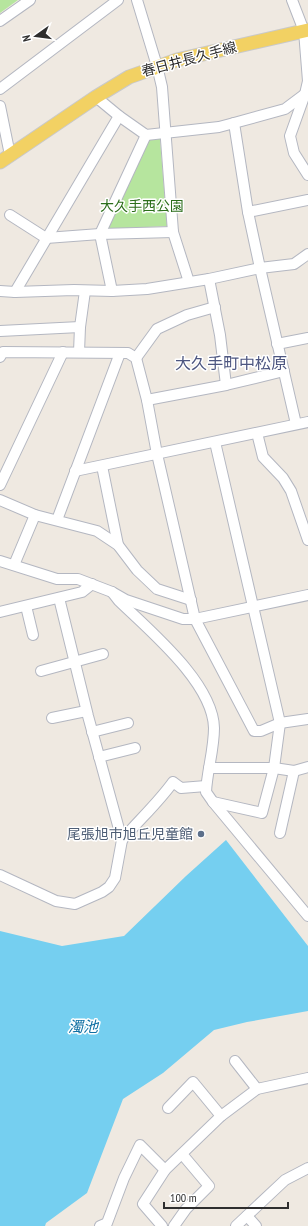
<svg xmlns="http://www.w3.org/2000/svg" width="308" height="1226" viewBox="0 0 308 1226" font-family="'PT Sans Narrow','Noto Sans JP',sans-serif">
<rect width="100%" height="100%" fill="#efe9e1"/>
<g fill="#b6e59e">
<polygon points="0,0 18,0 0,13"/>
<polygon points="160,139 167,226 108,229 147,140"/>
</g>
<polygon fill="#75cff0" points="226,840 308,946 308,1011 247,1022 214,1030 163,1073 123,1099 87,1193 46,1223 45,1226 0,1226 0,931 62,946 124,936 186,876"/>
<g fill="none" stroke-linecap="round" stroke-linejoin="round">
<g stroke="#b4b7c1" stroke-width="12">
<g id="minor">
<polyline points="137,0 157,66 162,87 173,232 189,282"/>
<polyline points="292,0 304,31 308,81 305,94 290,136 294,153 308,175"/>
<polyline points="0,21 30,0"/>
<polyline points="0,89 118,0"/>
<polyline points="96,97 119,116 146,135 219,127 234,123 285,109 305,94 308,94"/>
<polyline points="0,106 10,155"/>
<polyline points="234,123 248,212 260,268 296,424"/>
<polyline points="248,212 308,200"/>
<polyline points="10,215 46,238 100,234 173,232"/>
<polyline points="209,279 220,335 226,385"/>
<polyline points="0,291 15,292 74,290 112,291 147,289 209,279 260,268 294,264 308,254"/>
<polyline points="112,291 100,234 146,135"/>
<polyline points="15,292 119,116"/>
<polyline points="0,331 80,327"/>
<polyline points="277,344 308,338"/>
<polyline points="79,352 80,327 85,291"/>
<polyline points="0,357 3,352 128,353 136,358 147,400 157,454 195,619 254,731 261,731 280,723 308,719"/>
<polyline points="136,358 157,329 187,315 215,307"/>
<polyline points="147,400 226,385 284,371"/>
<polyline points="257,433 263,457 283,478 291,491 308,540"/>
<polyline points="102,466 118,545"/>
<polyline points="75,471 308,422"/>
<polyline points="0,485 63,352"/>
<polyline points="0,500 35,515 97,531 118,545 137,570 157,589 191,600"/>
<polyline points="57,520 120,353"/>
<polyline points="0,561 57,579 78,579 112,592 126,600 183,619 195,619 308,595"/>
<polyline points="14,565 35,515"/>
<path d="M112,592L119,601C150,631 213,683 214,728C214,750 207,771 206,792L213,802L308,916"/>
<polyline points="26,606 33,635"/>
<polyline points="0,612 82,592 92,584"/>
<polyline points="41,671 103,654"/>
<polyline points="52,718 86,711"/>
<polyline points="92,732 128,723"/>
<polyline points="99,757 135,748"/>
<polyline points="209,768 274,768 294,771 308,767"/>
<polyline points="213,802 262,813 274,768 280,723 215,442"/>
<polyline points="280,833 294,771"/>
<path d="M122,840C139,820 158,803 173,782L181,788L206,786"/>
<polyline points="0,875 56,901 75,904 102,892 109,887 115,878 122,840 88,716 59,598"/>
<polyline points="235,1061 257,1089"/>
<polyline points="168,1108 193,1082 221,1116"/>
<polyline points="247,1216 256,1226"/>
<polyline points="100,1226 107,1223 124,1178 140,1145 165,1170"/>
<polyline points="162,1226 143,1204 165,1170 221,1116 257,1089 308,1078"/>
<polyline points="174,1226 186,1209 209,1186 182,1154"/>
<polyline points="236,1226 285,1180 308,1168"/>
</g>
</g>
<g stroke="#c9c9c9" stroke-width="15">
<polyline id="major" points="0,162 96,97 129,77 177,60 308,30"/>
</g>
<use href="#minor" stroke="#fff" stroke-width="10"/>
<use href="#major" stroke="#f2d163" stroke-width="13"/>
</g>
<circle fill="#5c6f8a" stroke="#fff" stroke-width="1.5" cx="201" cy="834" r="4"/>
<g text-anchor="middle" stroke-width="3" stroke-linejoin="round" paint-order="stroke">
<g font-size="14" fill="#2e2e2e" stroke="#fff">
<text transform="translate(189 59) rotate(-15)" y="5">春日井長久手線</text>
</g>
<g font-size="14" fill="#2c6e1b" stroke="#fff">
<text x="142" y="211">大久手西公園</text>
</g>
<g font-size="14" fill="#4e5e75" stroke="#fff" text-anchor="end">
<text x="193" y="839">尾張旭市旭丘児童館</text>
</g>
<g font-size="15" font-style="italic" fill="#0d6fa3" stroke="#fff">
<text x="83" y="1032">濁池</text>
</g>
<g font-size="16" fill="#4d5680" stroke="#fff">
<text x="231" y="369">大久手町中松原</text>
</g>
</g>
<g transform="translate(36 36) rotate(256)" stroke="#ffffff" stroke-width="3" paint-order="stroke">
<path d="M0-3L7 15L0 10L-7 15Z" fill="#2e2e2e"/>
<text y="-6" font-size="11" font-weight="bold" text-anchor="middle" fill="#2e2e2e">N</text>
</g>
<path d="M164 1202v6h124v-6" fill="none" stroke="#2e2e2e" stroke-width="2"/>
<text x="170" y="1202" font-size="12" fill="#2e2e2e" stroke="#ffffff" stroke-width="3" paint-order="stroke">100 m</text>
</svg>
